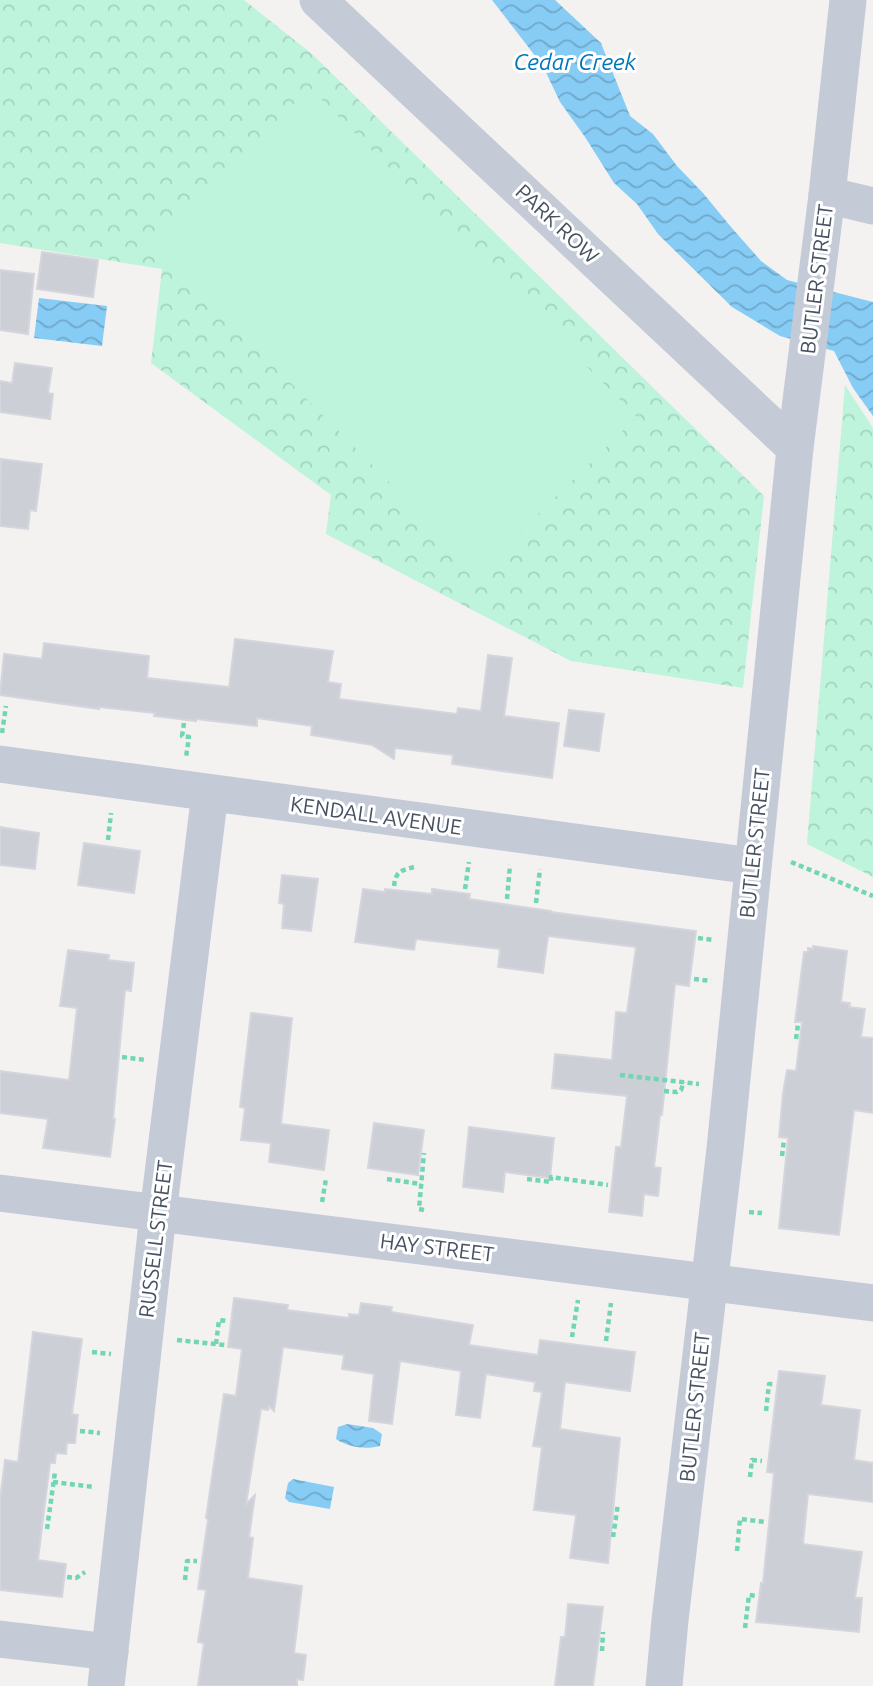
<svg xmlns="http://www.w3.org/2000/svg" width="873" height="1686" viewBox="0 0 873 1686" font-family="Ubuntu,sans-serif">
<defs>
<pattern id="park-crowns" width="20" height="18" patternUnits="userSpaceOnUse" patternTransform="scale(1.75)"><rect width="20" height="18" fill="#bdf4db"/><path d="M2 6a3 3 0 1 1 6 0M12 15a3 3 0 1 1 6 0" fill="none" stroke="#a4d3be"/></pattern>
<pattern id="water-waves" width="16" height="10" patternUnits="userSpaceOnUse" patternTransform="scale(1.75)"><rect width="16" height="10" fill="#86ccf5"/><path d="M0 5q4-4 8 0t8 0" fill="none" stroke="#6fa8ca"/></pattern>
</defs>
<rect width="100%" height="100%" fill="#f4f2f1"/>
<g fill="url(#park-crowns)">
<polygon points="0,0 244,0 312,54 764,496 743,688 571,661 326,534 331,495 151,363 162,269 0,243"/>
<polygon points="845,385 873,428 873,877 807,844"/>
</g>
<polygon fill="#bdf4db" points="310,88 637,417 479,572 152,244"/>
<g fill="url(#water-waves)">
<polygon points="492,0 555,0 601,43 630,116 653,134 677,166 703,193 731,227 761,261 787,280 873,302 873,416 853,388 834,351 780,336 732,307 658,234 637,204 614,183 585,137 560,102 543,66"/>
<polygon points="39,298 107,306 102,346 34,338"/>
<path d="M347,1424L373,1428L382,1434L380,1446C365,1450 348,1447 336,1439L338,1427Z"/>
<polygon points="293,1479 334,1487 330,1509 289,1502 285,1498 288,1483"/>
</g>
<g fill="#cdcfd7" stroke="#d5d6dd" stroke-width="2">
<polygon points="42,252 98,260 93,297 37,289"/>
<polygon points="0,270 34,274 28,334 0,330"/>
<polygon points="15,363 52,368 48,393 53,394 50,419 0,412 0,381 12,383"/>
<polygon points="1,459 42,464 36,511 30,510 28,529 0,526"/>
<polygon points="235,639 333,651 328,682 341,684 339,699 457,714 458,708 481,711 488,655 512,658 504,716 559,723 552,778 452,764 453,755 395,748 394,759 372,745 311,735 312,726 257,718 257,726 196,719 196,721 154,716 155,713 99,707 99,709 0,695 4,654 42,659 44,643 149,656 147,678 229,687"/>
<polygon points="569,710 604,714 599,751 564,746"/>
<polygon points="0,827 39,833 35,869 0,865"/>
<polygon points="84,843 140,851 134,893 78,885"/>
<polygon points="282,875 318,879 311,931 282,928 284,904 279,903"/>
<polygon points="363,889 385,892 385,889 432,894 432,889 470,894 469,899 551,911 551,912 696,931 689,986 675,984 662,1115 660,1115 654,1167 661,1168 658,1196 644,1194 642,1216 609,1212 616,1147 621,1147 627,1096 552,1088 555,1054 612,1060 616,1012 627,1013 636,947 548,936 543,973 498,967 500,949 416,939 414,950 355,942"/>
<polygon points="813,946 847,951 841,1002 850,1003 849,1007 865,1009 861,1037 873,1038 873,1113 854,1110 839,1235 779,1228 788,1138 779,1137 783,1093 787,1070 796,1071 802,1022 795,1022 804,952 808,952 808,948 813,949"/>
<polygon points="68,950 109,955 108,960 134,963 131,991 125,990 113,1119 115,1119 110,1157 43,1148 48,1119 0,1113 0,1071 69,1080 77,1008 60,1006"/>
<polygon points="251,1013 292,1018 281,1124 329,1130 324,1170 269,1162 271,1143 241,1140 245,1108 240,1107"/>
<polygon points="374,1123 424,1130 418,1175 368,1168"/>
<polygon points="469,1127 554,1138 550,1178 505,1172 503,1192 463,1187"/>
<polygon points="234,1298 288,1305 287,1310 349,1318 349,1314 359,1315 361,1303 392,1307 391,1312 473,1325 469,1345 538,1355 540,1340 635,1352 630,1391 565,1382 560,1429 620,1438 608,1563 570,1558 576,1515 534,1510 542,1447 533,1446 542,1392 534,1391 535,1382 486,1374 480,1418 456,1415 461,1371 400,1361 392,1424 369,1421 374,1374 342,1369 344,1355 283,1347 274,1411 269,1406 268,1410 261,1409 246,1504 255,1495 249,1537 253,1538 248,1578 302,1586 294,1653 306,1655 303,1680 297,1679 297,1686 198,1686 204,1643 198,1642 206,1590 198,1589 208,1519 206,1518 224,1394 236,1396 242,1349 228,1347"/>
<polygon points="33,1332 82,1339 72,1414 78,1415 75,1443 67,1443 66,1454 56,1453 55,1463 50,1463 38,1560 66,1564 62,1597 0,1590 0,1500 5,1460 18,1462"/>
<polygon points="779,1371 825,1376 821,1405 860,1410 854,1460 873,1463 873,1502 808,1494 803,1544 862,1552 855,1598 862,1598 859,1632 756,1622 761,1583 763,1583 774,1473 767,1472"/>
<polygon points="568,1604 603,1607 593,1686 555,1686 561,1637 565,1637"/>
</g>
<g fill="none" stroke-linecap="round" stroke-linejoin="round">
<g stroke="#71d6b4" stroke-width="4.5" stroke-dasharray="5 3.5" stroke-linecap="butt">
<polyline points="184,723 182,736 189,737 186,757"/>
<polyline points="2,733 6,706"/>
<polyline points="108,840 111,813"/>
<polyline points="791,862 873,896"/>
<path d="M394,886C396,871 400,871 414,867"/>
<polyline points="465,889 469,862"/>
<polyline points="507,899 510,865"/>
<polyline points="536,903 540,869"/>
<polyline points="698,938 714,940"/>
<polyline points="694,979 711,981"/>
<polyline points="796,1039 798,1024"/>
<polyline points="122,1057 146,1060"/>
<polyline points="620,1075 699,1084"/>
<polyline points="664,1091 677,1092 681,1090 684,1082"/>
<polyline points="782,1156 784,1140"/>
<polyline points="387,1179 421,1184"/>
<polyline points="527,1179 551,1182 551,1177 608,1185"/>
<polyline points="322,1202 326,1179"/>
<polyline points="424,1210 419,1209 424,1153"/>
<polyline points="749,1212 762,1213"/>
<polyline points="572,1337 578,1300"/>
<polyline points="177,1340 225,1345"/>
<polyline points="606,1341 611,1303"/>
<polyline points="216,1344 219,1320 227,1321"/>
<polyline points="92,1352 111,1354"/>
<polyline points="766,1411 769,1384 774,1384"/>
<polyline points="80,1431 100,1433"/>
<polyline points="750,1477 752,1460 762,1461"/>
<polyline points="53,1482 94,1487"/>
<polyline points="47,1529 55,1472"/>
<polyline points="613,1537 618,1504"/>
<polyline points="737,1551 740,1519 765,1522"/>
<polyline points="67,1577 76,1578 85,1572"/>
<polyline points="185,1580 187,1561 197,1561"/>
<polyline points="745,1628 749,1595 757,1596"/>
<polyline points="602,1651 603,1632"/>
</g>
<g stroke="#c4cbd7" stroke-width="37">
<polyline points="318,0 795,448"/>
<polyline points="827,195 873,206"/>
<polyline points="0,764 752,866"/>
<polyline points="0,1193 873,1303"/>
<polyline points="0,1639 110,1652"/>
<polyline points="106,1686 158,1214 210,793"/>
<polyline points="664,1686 670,1620 725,1149 795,448 827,195 848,0"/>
</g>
</g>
<g text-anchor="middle" stroke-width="6" stroke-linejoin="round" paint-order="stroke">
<g font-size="21" fill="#475161" stroke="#fff">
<text transform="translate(557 224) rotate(43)" y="7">PARK ROW</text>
<text transform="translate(817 279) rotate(-83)" y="7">BUTLER STREET</text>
<text transform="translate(376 816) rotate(8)" y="7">KENDALL AVENUE</text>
<text transform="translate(755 843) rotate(-84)" y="7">BUTLER STREET</text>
<text transform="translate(156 1239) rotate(-83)" y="7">RUSSELL STREET</text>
<text transform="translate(437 1248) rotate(7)" y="7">HAY STREET</text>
<text transform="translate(695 1407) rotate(-84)" y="7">BUTLER STREET</text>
</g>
<g font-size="23" font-style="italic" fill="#0076bb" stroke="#fff">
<text x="575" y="70">Cedar Creek</text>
</g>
</g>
</svg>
